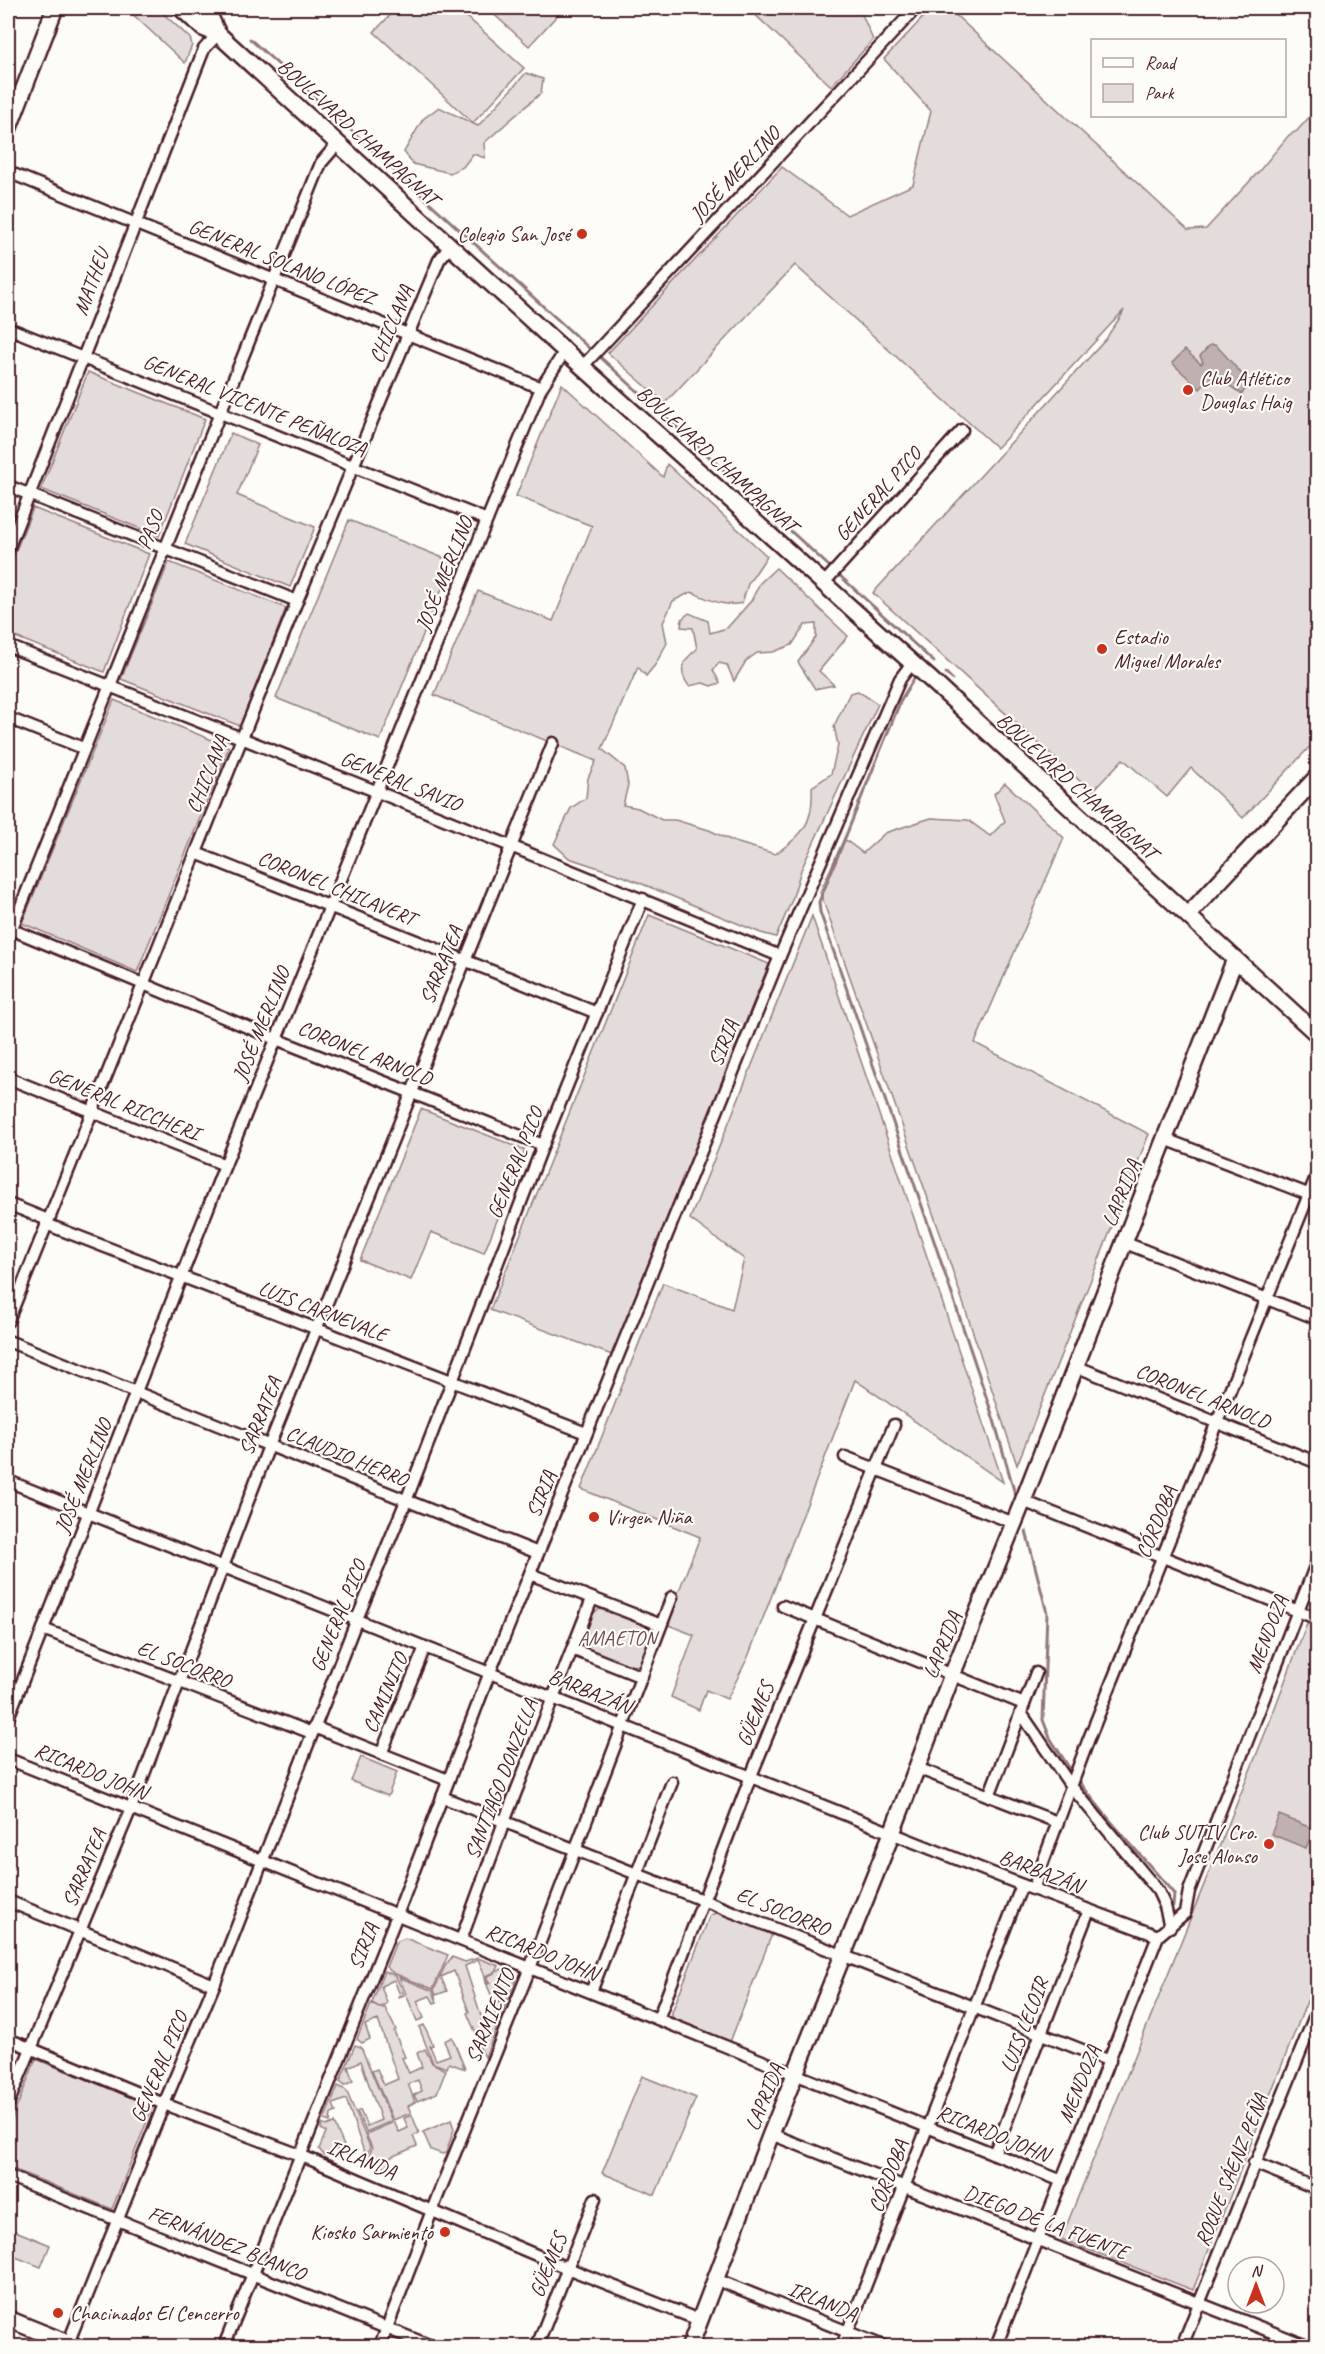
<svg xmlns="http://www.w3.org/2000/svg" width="1325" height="2354" viewBox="0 0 1325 2354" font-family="Caveat,sans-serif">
<rect width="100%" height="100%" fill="#fdfcf7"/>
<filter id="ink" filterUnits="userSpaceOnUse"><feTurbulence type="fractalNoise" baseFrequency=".0167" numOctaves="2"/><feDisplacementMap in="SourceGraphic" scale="12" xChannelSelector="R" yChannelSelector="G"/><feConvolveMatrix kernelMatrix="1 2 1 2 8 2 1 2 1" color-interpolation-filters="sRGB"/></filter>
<g filter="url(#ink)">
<g fill="#e3dcda" stroke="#967e82" stroke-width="1.5">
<polygon points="126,8 157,8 190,38 192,45 185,63"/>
<polygon points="397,8 457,8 524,68 473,123 374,32"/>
<polygon points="487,8 564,8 529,46"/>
<polygon points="748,8 855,8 861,12 873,40 831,86"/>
<path d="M932,8H948L1188,230L1206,229L1260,170L1289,135L1297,131L1311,115L1317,103V739L1243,818L1191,768L1167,797L1123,759L1092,792L873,593L1107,338C1111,328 1120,321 1124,310L997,448L795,265L665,403L608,353L782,167L847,215L913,185L931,111L884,59Z"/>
<polygon points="526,73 543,79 541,93 484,143 485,158 473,154 463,167 450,173 413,164 404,152 423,119 439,107 478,126"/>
<polygon points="88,372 205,419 159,536 41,489"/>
<path d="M562,384L663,477L667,464L767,556L748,584L742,603C723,608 707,598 691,592L673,601L663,623L667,643L655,665L646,676L638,667L602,749L625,768L628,785L623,805L638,808L662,820H675L709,830L735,842L775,854C803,835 814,823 812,787L831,774L838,745L834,726L850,693L858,691L878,704L801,870L792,900L776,937L761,933L623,876L569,858L554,844L571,808L586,798L588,778L596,761L434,695L478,591L553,621L592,526L516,496Z"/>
<polygon points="231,433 258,445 237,495 315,527 290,587 185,544"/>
<polygon points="33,508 149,554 104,672 8,634 8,570"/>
<polygon points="349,520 453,562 380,740 276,698"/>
<polygon points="169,562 286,608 240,726 121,679"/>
<path d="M776,568L848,636L819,671L834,685L815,689L798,662L816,637V624L805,625L792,645L773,652L757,653L746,661L734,681L727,665L719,663L713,670L720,683L711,686L703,683L689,686C677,670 683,660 697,649L693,628L681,627L682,619L689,613L708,621L710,633L727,628L751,601L760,583Z"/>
<polygon points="114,700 229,747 137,972 22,923"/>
<polygon points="1005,783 1064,838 975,1043 1149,1134 1017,1465 940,1233 820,892 844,839 863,853 885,833 931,818 968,820 990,836 1005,821 994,794"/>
<polygon points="649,915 769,964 612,1355 490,1310"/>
<polygon points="812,916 1003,1482 855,1380 748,1657 727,1699 706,1690 699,1710 671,1697 694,1635 666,1624 700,1537 581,1489 663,1283 732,1309 744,1259 690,1219"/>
<polygon points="421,1109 525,1150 484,1253 431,1232 411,1280 360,1260"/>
<path d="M600,1609L647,1626L651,1630L652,1636L640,1665L632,1666L585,1648C580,1638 589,1612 600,1609Z"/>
<polygon points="1307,1623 1317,1627 1317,1976 1193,2290 1061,2239 1268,1726"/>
<polygon points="361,1757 397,1772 388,1796 351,1781"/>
<polygon points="719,1912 772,1934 730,2042 676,2022 672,2017 672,2012 710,1915"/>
<polygon points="405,1938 448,1955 433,1989 393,1973 386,1967 396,1942"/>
<polygon points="452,1957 465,1962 478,1958 499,1966 496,1972 485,1976 478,1960 465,1966 484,2025 495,2021 478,2038 467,2013 469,2012 454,1971 441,1977 447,1991 436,1995 434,1990 445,1966"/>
<polygon points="504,1968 512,1971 516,1980 509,1999 494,2002 484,1978 485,1978 488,1984 490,1983 486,1977"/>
<polygon points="384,1971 396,1976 404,1995 399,1997 400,1995 394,1980 381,1986 387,2003 385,2006 379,2007 372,2003"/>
<polygon points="399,1977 433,1991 437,2002 434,2003 430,1996 417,2001 424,2018 417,2021"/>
<polygon points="501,2002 506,2004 485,2057 477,2042 498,2020 492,2006 496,2011 499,2010 494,2004"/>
<polygon points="371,2004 379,2008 385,2008 396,2030 394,2031 405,2057 402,2058 409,2073 422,2067 417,2053 425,2049 432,2063 446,2070 437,2093 417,2101 414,2095 422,2091 418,2080 408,2084 415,2102 408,2106 411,2113 393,2120 372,2071 377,2069 384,2085 398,2079 378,2020 365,2025 370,2039 362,2043 357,2039"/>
<polygon points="424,2025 433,2045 430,2046 436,2060 450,2055 444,2041 452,2037 465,2069 449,2063 447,2068 433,2063 419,2027"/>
<polygon points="355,2045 361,2047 392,2121 366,2132 357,2112 360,2110 367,2126 381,2120 361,2061 348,2067 353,2081 345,2085 340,2081"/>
<polygon points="36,2059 153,2106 112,2209 8,2167 8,2129"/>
<polygon points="642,2076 696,2098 655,2195 602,2173"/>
<polygon points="338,2086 346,2090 370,2147 366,2158 346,2099 333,2104 336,2112 331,2114 330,2122 324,2120"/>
<polygon points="412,2115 419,2133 413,2136 417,2146 391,2157 387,2167 368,2159 372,2148 366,2134 394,2122 399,2132 408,2128 404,2118"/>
<polygon points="451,2120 454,2129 446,2153 442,2154 431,2150 423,2132"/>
<polygon points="334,2123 344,2146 324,2155 319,2149 326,2132 321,2129 322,2124 326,2126"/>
<polygon points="8,2228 50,2245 41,2267 13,2256 8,2267"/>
</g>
<g fill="#c0b1b1" stroke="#91777b" stroke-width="1.5">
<path d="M1210,345H1215C1228,356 1237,371 1250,382L1242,394L1213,375L1200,389L1172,363L1185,350L1201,364L1203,362L1200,356Z"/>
<polygon points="1279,1815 1314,1829 1306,1848 1271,1834"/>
</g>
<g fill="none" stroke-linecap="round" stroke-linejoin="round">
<g stroke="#91777b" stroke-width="3">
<polyline points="250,39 363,141"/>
<polyline points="370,148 590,349"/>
<polyline points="599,356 830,567"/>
<polyline points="838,574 934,662"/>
<polyline points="946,673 952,679"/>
<polyline points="915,677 901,700 819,902 820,912 933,1238 994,1420 1015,1494"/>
<polyline points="1026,1531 1047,1613 1043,1720 1050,1738 1070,1769"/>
<path d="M1080,1782C1108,1822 1143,1856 1174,1894L1173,1906"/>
</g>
<g stroke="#4a1f2b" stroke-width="15">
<g id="street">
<polyline points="8,172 541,388"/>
<polyline points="8,328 487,520"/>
<polyline points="582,367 916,8"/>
<polyline points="8,486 297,601"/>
<polyline points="8,549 204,49 218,34"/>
<polyline points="823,584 962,430"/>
<polyline points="8,646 378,792 780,956"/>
<polyline points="8,718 83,748"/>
<polyline points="196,853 597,1013"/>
<polyline points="8,928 276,1039 543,1145"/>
<polyline points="8,938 321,163 339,142"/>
<polyline points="8,1078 225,1165"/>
<polyline points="1165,1139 1318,1198"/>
<polyline points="8,1204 48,1220"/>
<polyline points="46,1224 586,1433"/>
<polyline points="1123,1242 1318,1319"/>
<polyline points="8,1321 297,601 439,260 451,245"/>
<polyline points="8,1341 538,1553"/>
<polyline points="1075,1366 1318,1463"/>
<polyline points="845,1457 1014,1523"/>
<polyline points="8,1481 1022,1885 1158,1936"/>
<polyline points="1023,1501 1318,1619"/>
<polyline points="530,1574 661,1625"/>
<polyline points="783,1606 1024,1704"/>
<polyline points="43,1629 312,1733"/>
<polyline points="572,1649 642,1677"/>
<polyline points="1021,1713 1071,1786 1158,1891 1165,1906 1170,1927"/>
<polyline points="8,1718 225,1165 487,520 541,388 565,351"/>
<polyline points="314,1727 448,1780"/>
<polyline points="381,1754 425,1647"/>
<polyline points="8,1759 1062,2181"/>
<polyline points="917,1768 1057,1822"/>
<polyline points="989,1796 1036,1673"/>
<polyline points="442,1797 1110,2061"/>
<polyline points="1033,1889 1088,1741 1318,1172"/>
<polyline points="8,1901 214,1985"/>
<polyline points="1158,1936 1185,1913 1189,1891 1318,1559"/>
<polyline points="461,1940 504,1822 592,1599"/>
<polyline points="591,1992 672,1782"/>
<polyline points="658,2019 751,1776 894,1425"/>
<polyline points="8,2039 164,2104 300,2155 567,2268 699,2320"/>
<polyline points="8,2104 131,1808 269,1446 553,743"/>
<polyline points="771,2134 1307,2346"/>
<polyline points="994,2154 1089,1910"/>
<polyline points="1254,2163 1318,2189"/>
<polyline points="8,2176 431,2346"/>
<polyline points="715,2279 883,2346"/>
<polyline points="67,2346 164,2104 214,1985 357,1619 406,1501 543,1145 643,899"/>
<polyline points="224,2346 397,1915 490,1672 780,956 900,679 912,663"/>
<polyline points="380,2346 438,2195 530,1968 672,1597"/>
<polyline points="537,2346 595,2199"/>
<polyline points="842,2346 1022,1885"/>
<polyline points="996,2346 1158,1936"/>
<polyline points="1182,2346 1318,2008"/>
</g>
</g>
<g stroke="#4a1f2b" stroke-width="20">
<g id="secondary">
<polyline points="181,8 203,28 218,34 565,351 930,679 1318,1035"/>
<polyline points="200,8 211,19 218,34"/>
<polyline points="8,130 55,8"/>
<polyline points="1188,915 1318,776"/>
<polyline points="8,2319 75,2346"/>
<polyline points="690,2346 771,2134 892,1833 952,1675 1023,1501 1235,959"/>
</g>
</g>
<use href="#street" stroke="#fdfcf7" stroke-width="10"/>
<use href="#secondary" stroke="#fdfcf7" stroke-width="15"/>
</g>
</g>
<g fill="#c8321e" stroke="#fdfcf7" stroke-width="2">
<circle cx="582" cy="234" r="6"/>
<circle cx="1188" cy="390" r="6"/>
<circle cx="1102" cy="649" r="6"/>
<circle cx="594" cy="1517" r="6"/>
<circle cx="1269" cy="1844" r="6"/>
<circle cx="445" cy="2232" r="6"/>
<circle cx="58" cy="2313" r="6"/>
</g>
<g text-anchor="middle" stroke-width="4.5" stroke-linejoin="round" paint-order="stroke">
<g font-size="21" fill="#4a1f2b" stroke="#fdfcf7">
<text transform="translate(358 132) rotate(42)" y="7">BOULEVARD CHAMPAGNAT</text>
<text transform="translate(735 174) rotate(-47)" y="7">JOSÉ MERLINO</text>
<text transform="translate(282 262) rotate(22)" y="7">GENERAL SOLANO LÓPEZ</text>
<text transform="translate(91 282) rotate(-70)" y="7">MATHEU</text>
<text transform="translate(391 324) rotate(-67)" y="7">CHICLANA</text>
<text transform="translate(255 405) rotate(22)" y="7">GENERAL VICENTE PEÑALOZA</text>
<text transform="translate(717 459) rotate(42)" y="7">BOULEVARD CHAMPAGNAT</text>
<text transform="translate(878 494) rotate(-48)" y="7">GENERAL PICO</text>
<text transform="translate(150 530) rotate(-68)" y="7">PASO</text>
<text transform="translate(444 574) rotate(-68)" y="7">JOSÉ MERLINO</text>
<text transform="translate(207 774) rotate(-68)" y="7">CHICLANA</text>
<text transform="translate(401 781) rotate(22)" y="7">GENERAL SAVIO</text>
<text transform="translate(1077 786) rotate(42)" y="7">BOULEVARD CHAMPAGNAT</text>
<text transform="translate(337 888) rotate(22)" y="7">CORONEL CHILAVERT</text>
<text transform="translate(441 965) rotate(-68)" y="7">SARRATEA</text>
<text transform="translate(261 1024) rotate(-68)" y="7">JOSÉ MERLINO</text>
<text transform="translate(723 1043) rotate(-68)" y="7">SIRIA</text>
<text transform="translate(365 1053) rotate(22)" y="7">CORONEL ARNOLD</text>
<text transform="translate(124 1104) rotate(22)" y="7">GENERAL RICCHERI</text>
<text transform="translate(515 1163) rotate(-68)" y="7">GENERAL PICO</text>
<text transform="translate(1121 1193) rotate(-68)" y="7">LAPRIDA</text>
<text transform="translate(323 1311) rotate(21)" y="7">LUIS CARNEVALE</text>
<text transform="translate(1203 1396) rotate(22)" y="7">CORONEL ARNOLD</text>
<text transform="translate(260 1416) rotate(-68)" y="7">SARRATEA</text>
<text transform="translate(347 1456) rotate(22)" y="7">CLAUDIO HERRO</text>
<text transform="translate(83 1476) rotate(-68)" y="7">JOSÉ MERLINO</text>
<text transform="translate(541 1494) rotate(-68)" y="7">SIRIA</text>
<text transform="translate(1156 1522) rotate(-68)" y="7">CÓRDOBA</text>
<text transform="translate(338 1616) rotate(-68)" y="7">GENERAL PICO</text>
<text transform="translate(1267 1634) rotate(-69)" y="7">MENDOZA</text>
<text transform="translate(942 1645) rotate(-68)" y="7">LAPRIDA</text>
<text transform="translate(184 1664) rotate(21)" y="7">EL SOCORRO</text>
<text transform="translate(590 1691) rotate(22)" y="7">BARBAZÁN</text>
<text transform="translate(385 1693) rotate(-67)" y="7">CAMINITO</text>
<text transform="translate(755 1714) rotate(-68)" y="7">GÜEMES</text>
<text transform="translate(91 1771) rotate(22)" y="7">RICARDO JOHN</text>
<text transform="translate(501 1779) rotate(-69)" y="7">SANTIAGO DONZELLA</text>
<text transform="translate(84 1868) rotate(-67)" y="7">SARRATEA</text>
<text transform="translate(1041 1871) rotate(21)" y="7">BARBAZÁN</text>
<text transform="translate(783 1911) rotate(22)" y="7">EL SOCORRO</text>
<text transform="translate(363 1946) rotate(-68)" y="7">SIRIA</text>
<text transform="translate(542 1952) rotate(22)" y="7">RICARDO JOHN</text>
<text transform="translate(490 2016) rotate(-68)" y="7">SARMIENTO</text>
<text transform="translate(1024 2025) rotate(-69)" y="7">LUIS LELOIR</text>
<text transform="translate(159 2067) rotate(-67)" y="7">GENERAL PICO</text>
<text transform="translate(1079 2084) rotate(-68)" y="7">MENDOZA</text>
<text transform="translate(764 2097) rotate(-68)" y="7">LAPRIDA</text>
<text transform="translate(993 2133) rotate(22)" y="7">RICARDO JOHN</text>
<text transform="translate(362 2159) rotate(22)" y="7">IRLANDA</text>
<text transform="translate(1231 2170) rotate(-68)" y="7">ROQUE SÁENZ PEÑA</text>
<text transform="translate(888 2176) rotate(-69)" y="7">CÓRDOBA</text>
<text transform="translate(1046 2222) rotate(21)" y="7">DIEGO DE LA FUENTE</text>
<text transform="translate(227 2243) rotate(22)" y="7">FERNÁNDEZ BLANCO</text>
<text transform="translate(548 2265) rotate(-68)" y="7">GÜEMES</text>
<text transform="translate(823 2301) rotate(22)" y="7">IRLANDA</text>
</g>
<g font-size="21" fill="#4a1f2b" stroke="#fdfcf7" text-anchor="start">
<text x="570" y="241" text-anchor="end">Colegio San José</text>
<text x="1200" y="385">Club Atlético<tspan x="1200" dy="24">Douglas Haig</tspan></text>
<text x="1114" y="644">Estadio<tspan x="1114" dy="24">Miguel Morales</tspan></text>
<text x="606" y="1524">Virgen Niña</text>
<text x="1257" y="1839" text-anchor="end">Club SUTIV Cro.<tspan x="1257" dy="24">Jose Alonso</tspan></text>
<text x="433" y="2239" text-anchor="end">Kiosko Sarmiento</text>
<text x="70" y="2320">Chacinados El Cencerro</text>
</g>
<g font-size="21" fill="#704e57" stroke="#fdfcf7">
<text x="617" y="1645">AMAETON</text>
</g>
</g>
<rect width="1325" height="2354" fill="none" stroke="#fdfcf7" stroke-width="30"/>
<rect x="15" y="15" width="1295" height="2324" fill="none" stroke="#4a1f2b" stroke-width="2" filter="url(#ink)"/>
<rect x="1091" y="39" width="195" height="78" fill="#fdfcf7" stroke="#b5a4a5" stroke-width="1.5"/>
<rect x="1103" y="58" width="30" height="9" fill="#fdfcf7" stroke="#b5a4a5" stroke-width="1.5"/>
<text x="1145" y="69" font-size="18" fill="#4a1f2b">Road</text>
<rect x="1103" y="84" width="30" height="18" fill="#e3dcda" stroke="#b5a4a5" stroke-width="1.5"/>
<text x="1145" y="99" font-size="18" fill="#4a1f2b">Park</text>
<g transform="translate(1256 2285)"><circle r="28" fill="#fdfcf7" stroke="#b5a4a5" stroke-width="1.5"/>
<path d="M0-4.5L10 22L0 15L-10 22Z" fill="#c8321e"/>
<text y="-9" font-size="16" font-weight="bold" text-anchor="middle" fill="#4a1f2b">N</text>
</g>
</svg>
